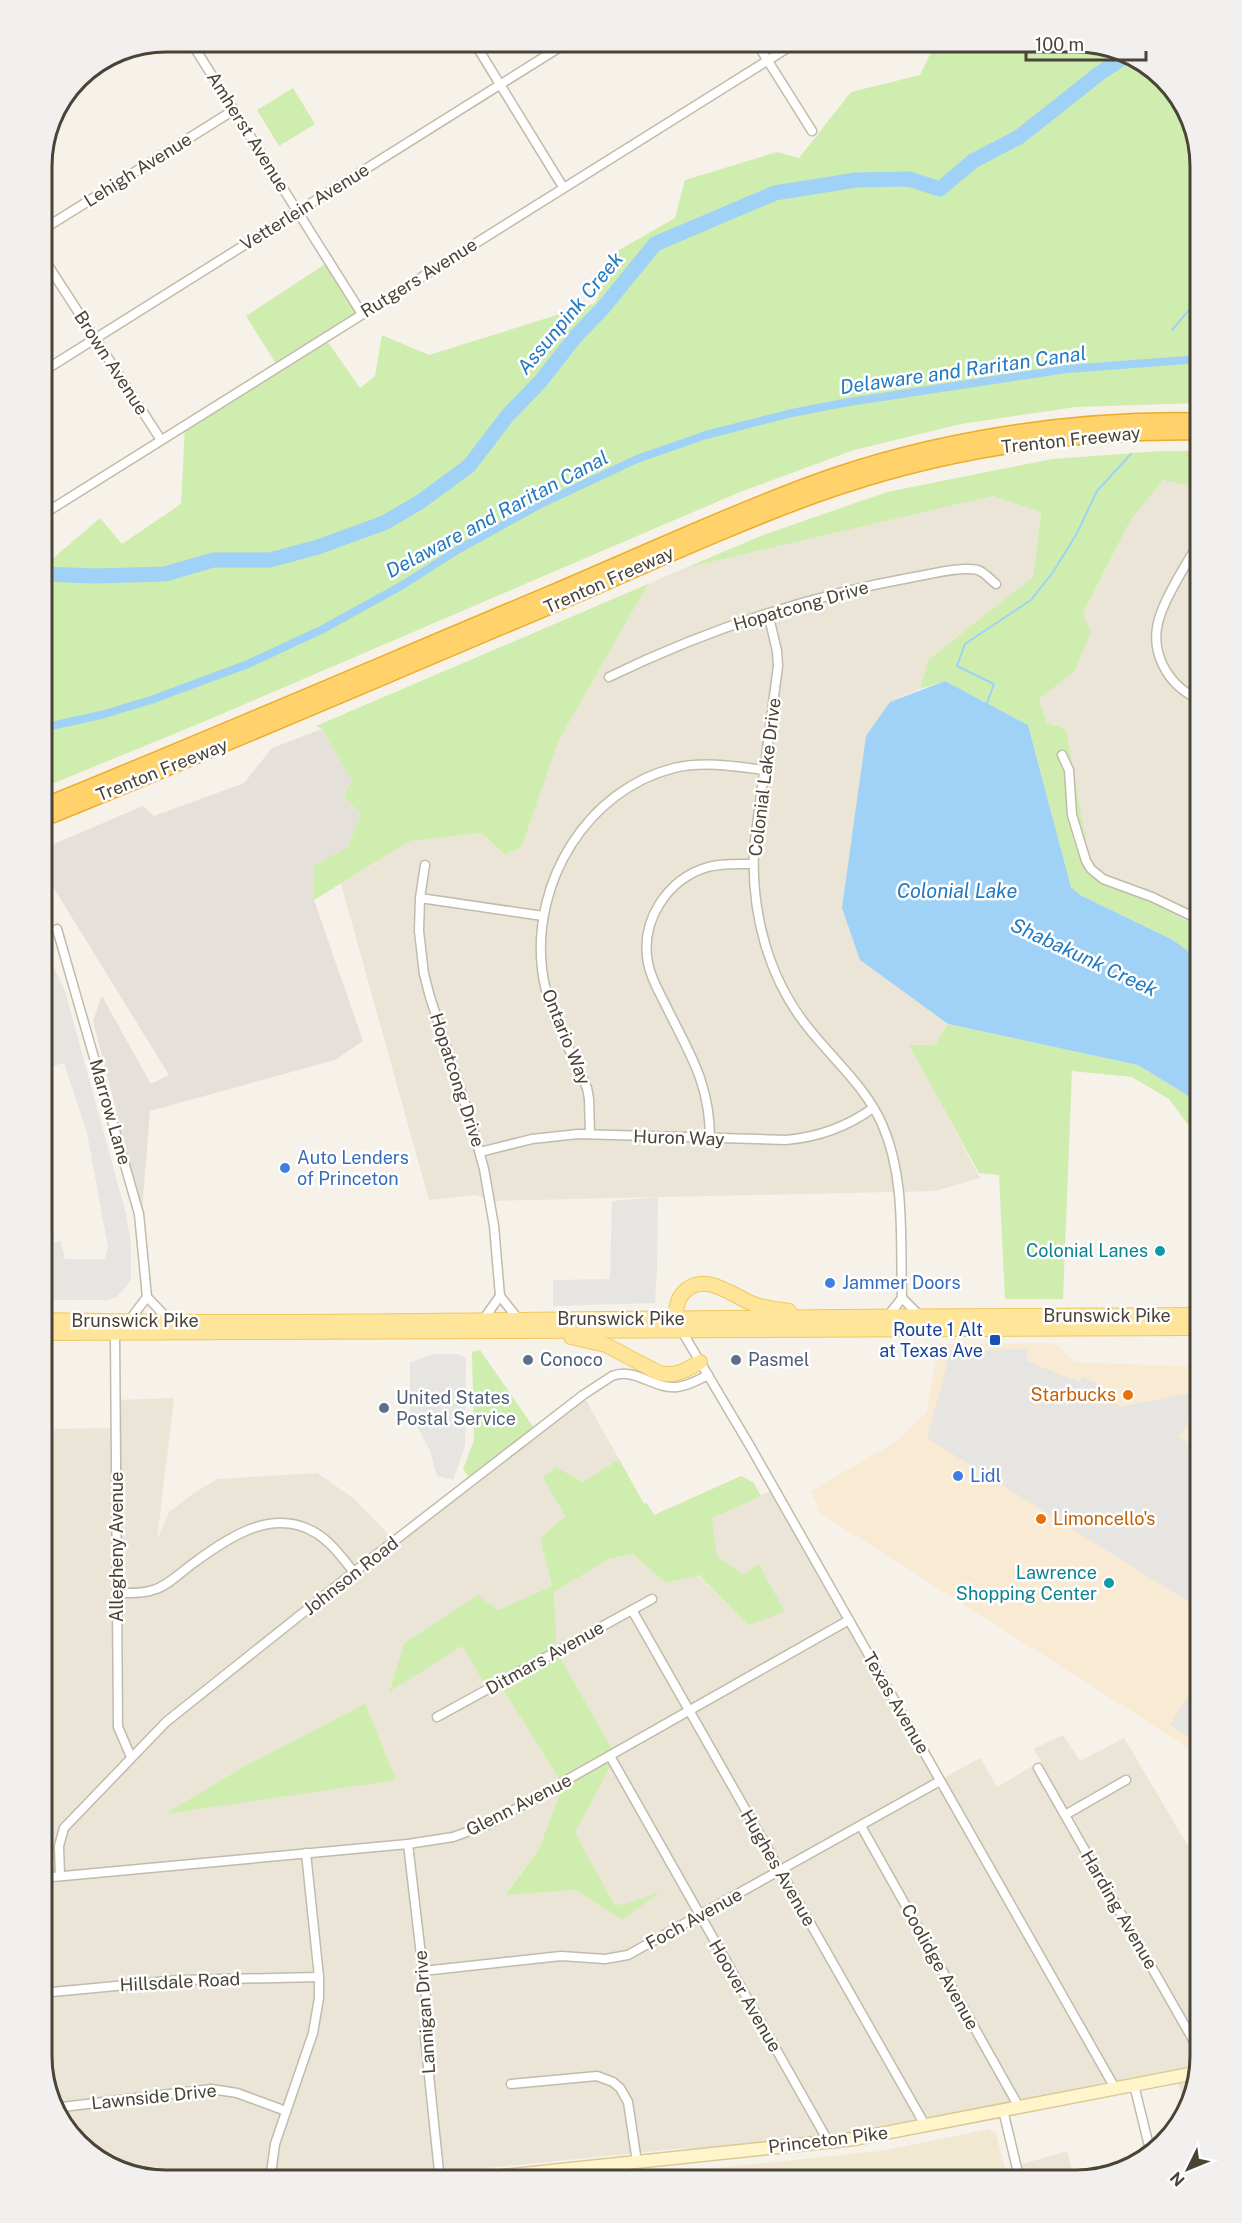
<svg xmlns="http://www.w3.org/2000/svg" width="1242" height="2223" viewBox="0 0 1242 2223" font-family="'Public Sans',sans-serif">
<rect width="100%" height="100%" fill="#f6f2e9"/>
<g fill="#eae5d6" fill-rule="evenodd">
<polygon points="1163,480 1200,488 1200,931 1091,868 1066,729 1047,723 1039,699 1074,672 1091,633 1083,613 1130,521"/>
<polygon points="993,496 1041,512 1033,577 928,660 920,689 890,702 860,960 948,1024 935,1045 910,1045 980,1178 935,1191 491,1201 476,1195 429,1200 341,884 410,841 482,833 504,854 521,848 559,740 648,584 685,568"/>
<path d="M583,1395L619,1459L583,1482L556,1467L565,1516L540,1539L552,1586L498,1610L478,1596L404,1643L389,1691L462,1646L488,1688L499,1683L563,1785L539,1849L505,1894L576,1890L622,1920L660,1891L629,1903L615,1905L575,1833L616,1756L557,1652L554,1592L609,1559L634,1554L666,1583L698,1575L748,1625L757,1563L744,1576L717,1557L712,1518L775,1489L940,1780L980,1758L997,1787L1041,1761L1034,1749L1063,1735L1080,1761L1124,1738L1188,1846L1200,1840V2057L1185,2106L1176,2077L925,2125L687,2156L686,2148L487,2168V2178L456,2181H158L97,2160L52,2105L42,2057V1429L116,1428V1400L174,1398L157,1540L169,1512L195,1492L218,1479L317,1473L353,1498L395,1541ZM365,1704L167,1813L243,1767Z"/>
<polygon points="1067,2151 1075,2181 1020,2181 1016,2166"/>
</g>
<polygon fill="#f9ead3" points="1055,1343 1075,1362 1200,1367 1200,1755 820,1513 811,1491 895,1442 927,1412 938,1344"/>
<polygon fill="#e5e1da" points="322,729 352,781 343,796 361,814 348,847 314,866 314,900 363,1041 335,1060 150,1111 142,1210 93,1021 102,996 151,1084 169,1075 42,869 42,849 143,806 154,816 244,783 272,748"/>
<polygon fill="#f0e8d1" points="989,2129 996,2134 1008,2181 591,2181 881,2151"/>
<g fill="#cfedae">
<polygon points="936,42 1084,42 1151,67 1190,118 1200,166 1200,403 1076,407 961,424 854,450 740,492 203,722 42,788 42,557 49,562 100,518 122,544 181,504 185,426 278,367 246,316 333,259 366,312 325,338 360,388 375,376 382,335 429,355 595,303 619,250 675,218 685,180 777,152 799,158 851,92 920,75"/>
<polygon points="293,88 315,124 279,146 257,110"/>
<polygon points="1161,451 1200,451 1200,488 1163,480 1130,521 1083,613 1091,633 1074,672 1039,699 1047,723 1066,729 1091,868 1200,929 1200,960 1173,940 1080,895 1071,887 1028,725 945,681 920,689 928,660 1033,577 1041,512 993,496 685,568 766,534 887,492 1052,459"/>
<polygon points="648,584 559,740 521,848 504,854 482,833 410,841 314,900 314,866 348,847 361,814 343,796 352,781 322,729 316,726"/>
<polygon points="948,1024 1138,1065 1200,1103 1200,1141 1169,1099 1132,1077 1072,1071 1063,1299 1005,1299 999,1175 979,1173 909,1045 935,1045"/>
<polygon points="480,1350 534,1428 469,1478 463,1469 474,1440 472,1352"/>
<polygon points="619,1459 644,1504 647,1503 654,1515 741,1476 753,1482 761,1496 712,1518 717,1556 744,1575 758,1563 785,1612 748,1625 699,1575 666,1583 633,1554 609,1559 554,1592 557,1652 616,1756 575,1833 615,1905 629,1903 663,1890 622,1920 576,1890 505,1895 539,1849 563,1785 499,1683 488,1689 462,1646 389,1692 404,1643 478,1595 498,1610 552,1586 540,1539 565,1516 543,1477 556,1467 583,1482"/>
<polygon points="365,1704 396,1780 165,1814 243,1767"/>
</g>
<g fill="#e7e5e1">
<polygon points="52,963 65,991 126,1214 131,1243 131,1280 117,1297 108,1300 45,1300 48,1243 61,1241 65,1259 105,1259 108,1247 87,1133 64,1063 42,1069 42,966"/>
<polygon points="658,1197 657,1271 655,1303 553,1306 553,1280 610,1279 612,1201"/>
<polygon points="1028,1349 1027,1361 1079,1382 1082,1376 1099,1385 1120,1407 1200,1391 1200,1401 1179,1437 1200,1451 1200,1609 927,1438 951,1350"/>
<polygon points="432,1354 457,1354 466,1358 465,1447 453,1480 437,1476 430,1451 410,1412 410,1363"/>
<polygon points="1189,1695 1200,1702 1200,1744 1170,1725"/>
</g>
<g fill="#a0d1f7">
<polygon points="945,681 1028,725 1071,887 1080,895 1173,940 1200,960 1200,1103 1138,1065 948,1024 860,960 842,908 866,736 890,702"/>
<polygon points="42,1147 45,1156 54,1240 42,1240"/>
</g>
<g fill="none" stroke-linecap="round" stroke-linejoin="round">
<g stroke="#a0d1f7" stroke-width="2">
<polyline points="1172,330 1200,297"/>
<polyline points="986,706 994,684 957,666 965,644 1031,600 1053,572 1076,535 1097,491 1131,454"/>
</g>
<polyline stroke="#a0d1f7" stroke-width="8" points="42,728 101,715 151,700 248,664 321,630 401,586 459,549 539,505 637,459 706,435 792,413 849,402 1067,369 1200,359"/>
<polyline stroke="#a0d1f7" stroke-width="15" points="42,574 95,576 165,574 213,560 270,560 318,547 384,523 420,502 469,466 508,415 540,382 576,336 603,308 655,244 775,193 856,180 909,179 940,189 973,161 1019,137 1100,73 1124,57"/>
<g stroke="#c2bbaa" stroke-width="11">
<g id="street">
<polyline points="191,42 362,314"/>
<polyline points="474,42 563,187"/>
<polyline points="756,42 812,131"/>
<polyline points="42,230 234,110"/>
<polyline points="42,256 161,440"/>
<polyline points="42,372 568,42"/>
<polyline points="42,515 797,42"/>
<polyline points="1191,557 1200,562"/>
<path d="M768,613L777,651L778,666L754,848C751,913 768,979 810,1030C835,1061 866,1088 882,1124C906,1178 900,1240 902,1298L888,1316"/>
<path d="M609,677C706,630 808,596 914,577C931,574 962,566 978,570C984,572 991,580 996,584"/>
<path d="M1200,700C1166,685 1147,649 1161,613C1170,588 1187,564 1200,540"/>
<polyline points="1062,755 1069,770 1072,815 1086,861 1091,869 1103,879 1152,897 1200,920"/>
<polyline points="425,865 420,898 419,931 424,974 430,997 472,1125 484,1169 494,1226 500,1296 519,1320"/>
<polyline points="420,898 543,916"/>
<polyline points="57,929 139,1214 147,1297 170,1321"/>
<path d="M590,1134L589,1099L587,1088C570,1048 547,1012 542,969C532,882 587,790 674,768C703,761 734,766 764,770"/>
<path d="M710,1139C710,1085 691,1056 668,1010C661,995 651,980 648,963C640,921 667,879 708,867C722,863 738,864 753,864"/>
<path d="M480,1152L532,1139L578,1134L786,1140C819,1137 847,1127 873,1108"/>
<polyline points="902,1298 920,1316"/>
<polyline points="483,1320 500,1296"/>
<polyline points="128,1322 147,1297"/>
<polyline points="680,1328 750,1446 1115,2088"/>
<polyline points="115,1333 118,1727 131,1757"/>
<path d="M117,1593C128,1593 142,1594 153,1590C168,1586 182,1571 195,1562C229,1537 273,1507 316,1533C331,1542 343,1559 354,1572"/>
<polyline points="632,1610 925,2125"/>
<polyline points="437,1717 652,1599"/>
<polyline points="610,1756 828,2141"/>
<polyline points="1038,1768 1200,2052"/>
<polyline points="1065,1815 1126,1780"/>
<polyline points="861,1826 1019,2107"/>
<polyline points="408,1844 426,1998 425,2037 440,2181"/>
<path d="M60,1876L59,1846L64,1828L166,1722L354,1572L583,1395L612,1376C636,1367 652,1389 677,1387C688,1386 698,1380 708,1375"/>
<polyline points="42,1878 408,1844 453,1837 489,1824 849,1620"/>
<polyline points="423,1971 561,1956 605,1959 628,1955 940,1781"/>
<polyline points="42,1993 179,1980 319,1977"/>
<polyline points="511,2084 597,2076 613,2082 620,2088 628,2102 637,2162"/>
<polyline points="1134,2085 1150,2150"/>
<polyline points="54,2108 211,2089 237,2093 286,2111"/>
<polyline points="1003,2110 1020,2181"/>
<polyline points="270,2181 275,2144 313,2033 319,1998 319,1977 306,1853"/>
</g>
</g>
<g stroke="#dac995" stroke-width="15">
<polyline id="secondary" points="456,2181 854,2139 1195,2073"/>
</g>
<g stroke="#efc85d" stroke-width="16">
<g id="primary">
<path d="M677,1319C675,1310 677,1299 684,1292C705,1270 735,1298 756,1305C767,1308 778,1310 789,1311"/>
<path d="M42,1320C228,1324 415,1321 601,1319C801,1317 1000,1316 1200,1315"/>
<polyline points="42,1333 1200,1328"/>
<path d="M571,1337L606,1345L659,1373C676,1377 686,1370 700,1362"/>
</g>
</g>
<g stroke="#ecac2c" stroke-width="18">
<g id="highway">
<path d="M42,807C212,738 381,665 550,594C637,557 723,517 812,484C931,440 1073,418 1200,421"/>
<path d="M42,819C213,750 381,677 550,606C639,568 726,527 817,494C939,450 1071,430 1200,432"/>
</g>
</g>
<use href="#street" stroke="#fff" stroke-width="8"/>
<use href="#secondary" stroke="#fff4ca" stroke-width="12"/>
<use href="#primary" stroke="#ffe599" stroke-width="14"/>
<use href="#highway" stroke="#ffd26b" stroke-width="15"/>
</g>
<g fill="#3f7fe0" stroke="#fff" stroke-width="2">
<circle cx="285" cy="1168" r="6"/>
<circle cx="830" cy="1283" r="6"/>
<circle cx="958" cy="1476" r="6"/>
</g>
<g fill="#0f9aa8" stroke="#fff" stroke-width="2">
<circle cx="1160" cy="1251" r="6"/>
<circle cx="1109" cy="1583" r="6"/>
</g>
<rect fill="#1a4fb4" stroke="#fff" stroke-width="2" x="989" y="1334" width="12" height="12" rx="3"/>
<g fill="#5c6f8a" stroke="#fff" stroke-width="2">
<circle cx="528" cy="1360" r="6"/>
<circle cx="736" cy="1360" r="6"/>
<circle cx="384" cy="1408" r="6"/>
</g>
<g fill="#e8710a" stroke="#fff" stroke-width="2">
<circle cx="1128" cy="1395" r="6"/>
<circle cx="1041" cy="1519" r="6"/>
</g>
<g text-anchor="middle" stroke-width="5" stroke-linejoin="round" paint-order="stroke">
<g font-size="18" fill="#4a4336" stroke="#fff">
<text transform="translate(248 132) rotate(58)" y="6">Amherst Avenue</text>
<text transform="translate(138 170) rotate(-32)" y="6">Lehigh Avenue</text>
<text transform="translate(305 207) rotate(-32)" y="6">Vetterlein Avenue</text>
<text transform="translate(419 278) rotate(-32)" y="6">Rutgers Avenue</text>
<text transform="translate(111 363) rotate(57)" y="6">Brown Avenue</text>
<text transform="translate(1071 440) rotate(-6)" y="6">Trenton Freeway</text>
<text transform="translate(609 580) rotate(-24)" y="6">Trenton Freeway</text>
<text transform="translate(801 606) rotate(-16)" y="6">Hopatcong Drive</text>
<text transform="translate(162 770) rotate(-22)" y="6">Trenton Freeway</text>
<text transform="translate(765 777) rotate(-83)" y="6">Colonial Lake Drive</text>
<text transform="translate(566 1037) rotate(68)" y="6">Ontario Way</text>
<text transform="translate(457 1080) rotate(72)" y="6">Hopatcong Drive</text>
<text transform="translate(110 1112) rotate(74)" y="6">Marrow Lane</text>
<text transform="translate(679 1138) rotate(2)" y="6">Huron Way</text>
<text x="1107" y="1322">Brunswick Pike</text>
<text x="621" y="1325">Brunswick Pike</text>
<text x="135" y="1327">Brunswick Pike</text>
<text transform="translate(117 1547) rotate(-90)" y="6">Allegheny Avenue</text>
<text transform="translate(351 1576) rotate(-38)" y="6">Johnson Road</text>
<text transform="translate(545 1658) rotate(-29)" y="6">Ditmars Avenue</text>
<text transform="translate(896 1703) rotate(60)" y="6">Texas Avenue</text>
<text transform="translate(519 1805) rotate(-27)" y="6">Glenn Avenue</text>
<text transform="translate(778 1868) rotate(60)" y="6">Hughes Avenue</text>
<text transform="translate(1119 1910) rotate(60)" y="6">Harding Avenue</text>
<text transform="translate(694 1919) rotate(-29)" y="6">Foch Avenue</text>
<text transform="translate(940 1967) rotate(61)" y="6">Coolidge Avenue</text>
<text transform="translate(180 1982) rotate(-3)" y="6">Hillsdale Road</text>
<text transform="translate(745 1996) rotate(60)" y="6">Hoover Avenue</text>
<text transform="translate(425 2012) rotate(-94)" y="6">Lannigan Drive</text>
<text transform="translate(154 2097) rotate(-6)" y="6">Lawnside Drive</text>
<text transform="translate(828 2140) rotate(-7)" y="6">Princeton Pike</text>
</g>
<g font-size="18" fill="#366cbe" stroke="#fff" text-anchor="start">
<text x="297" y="1164">Auto Lenders<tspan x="297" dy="21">of Princeton</tspan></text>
<text x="842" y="1289">Jammer Doors</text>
<text x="970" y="1482">Lidl</text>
</g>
<g font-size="18" fill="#0d838f" stroke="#fff" text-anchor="end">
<text x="1148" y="1257">Colonial Lanes</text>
<text x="1097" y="1579">Lawrence<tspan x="1097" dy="21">Shopping Center</tspan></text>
</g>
<g font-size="18" fill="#164399" stroke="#fff" text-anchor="end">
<text x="983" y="1336">Route 1 Alt<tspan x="983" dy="21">at Texas Ave</tspan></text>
</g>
<g font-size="18" fill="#4e5e75" stroke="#fff" text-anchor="start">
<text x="540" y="1366">Conoco</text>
<text x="748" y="1366">Pasmel</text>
<text x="396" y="1404">United States<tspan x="396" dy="21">Postal Service</tspan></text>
</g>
<g font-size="18" fill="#c56008" stroke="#fff" text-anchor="end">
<text x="1116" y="1401">Starbucks</text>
<text x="1053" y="1525" text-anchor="start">Limoncello's</text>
</g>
<g font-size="20" font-style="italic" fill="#247ac2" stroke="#fff">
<text transform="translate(570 313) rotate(-50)" y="7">Assunpink Creek</text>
<text transform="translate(963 370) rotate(-8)" y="7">Delaware and Raritan Canal</text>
<text transform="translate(497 514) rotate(-28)" y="7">Delaware and Raritan Canal</text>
<text x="957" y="898">Colonial Lake</text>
<text transform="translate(1084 957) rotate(25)" y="7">Shabakunk Creek</text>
</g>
</g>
<path d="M0 0H1242V2223H0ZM166 52H1076A114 114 0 0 1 1190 166V2056A114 114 0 0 1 1076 2170H166A114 114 0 0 1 52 2056V166A114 114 0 0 1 166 52Z" fill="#f1f0ef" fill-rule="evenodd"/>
<path fill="none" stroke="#4a4336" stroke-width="3" d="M166 52H1076A114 114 0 0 1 1190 166V2056A114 114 0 0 1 1076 2170H166A114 114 0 0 1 52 2056V166A114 114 0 0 1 166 52Z"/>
<g transform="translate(1188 2169) rotate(227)" stroke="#ffffff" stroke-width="4.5" paint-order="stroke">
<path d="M0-4.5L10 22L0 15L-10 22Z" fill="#4a4336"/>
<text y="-9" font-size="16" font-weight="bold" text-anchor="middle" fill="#4a4336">N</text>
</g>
<path d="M1026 51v9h120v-9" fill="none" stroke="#4a4336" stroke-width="3"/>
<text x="1035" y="51" font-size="18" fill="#4a4336" stroke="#ffffff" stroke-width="4.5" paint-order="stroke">100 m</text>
</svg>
